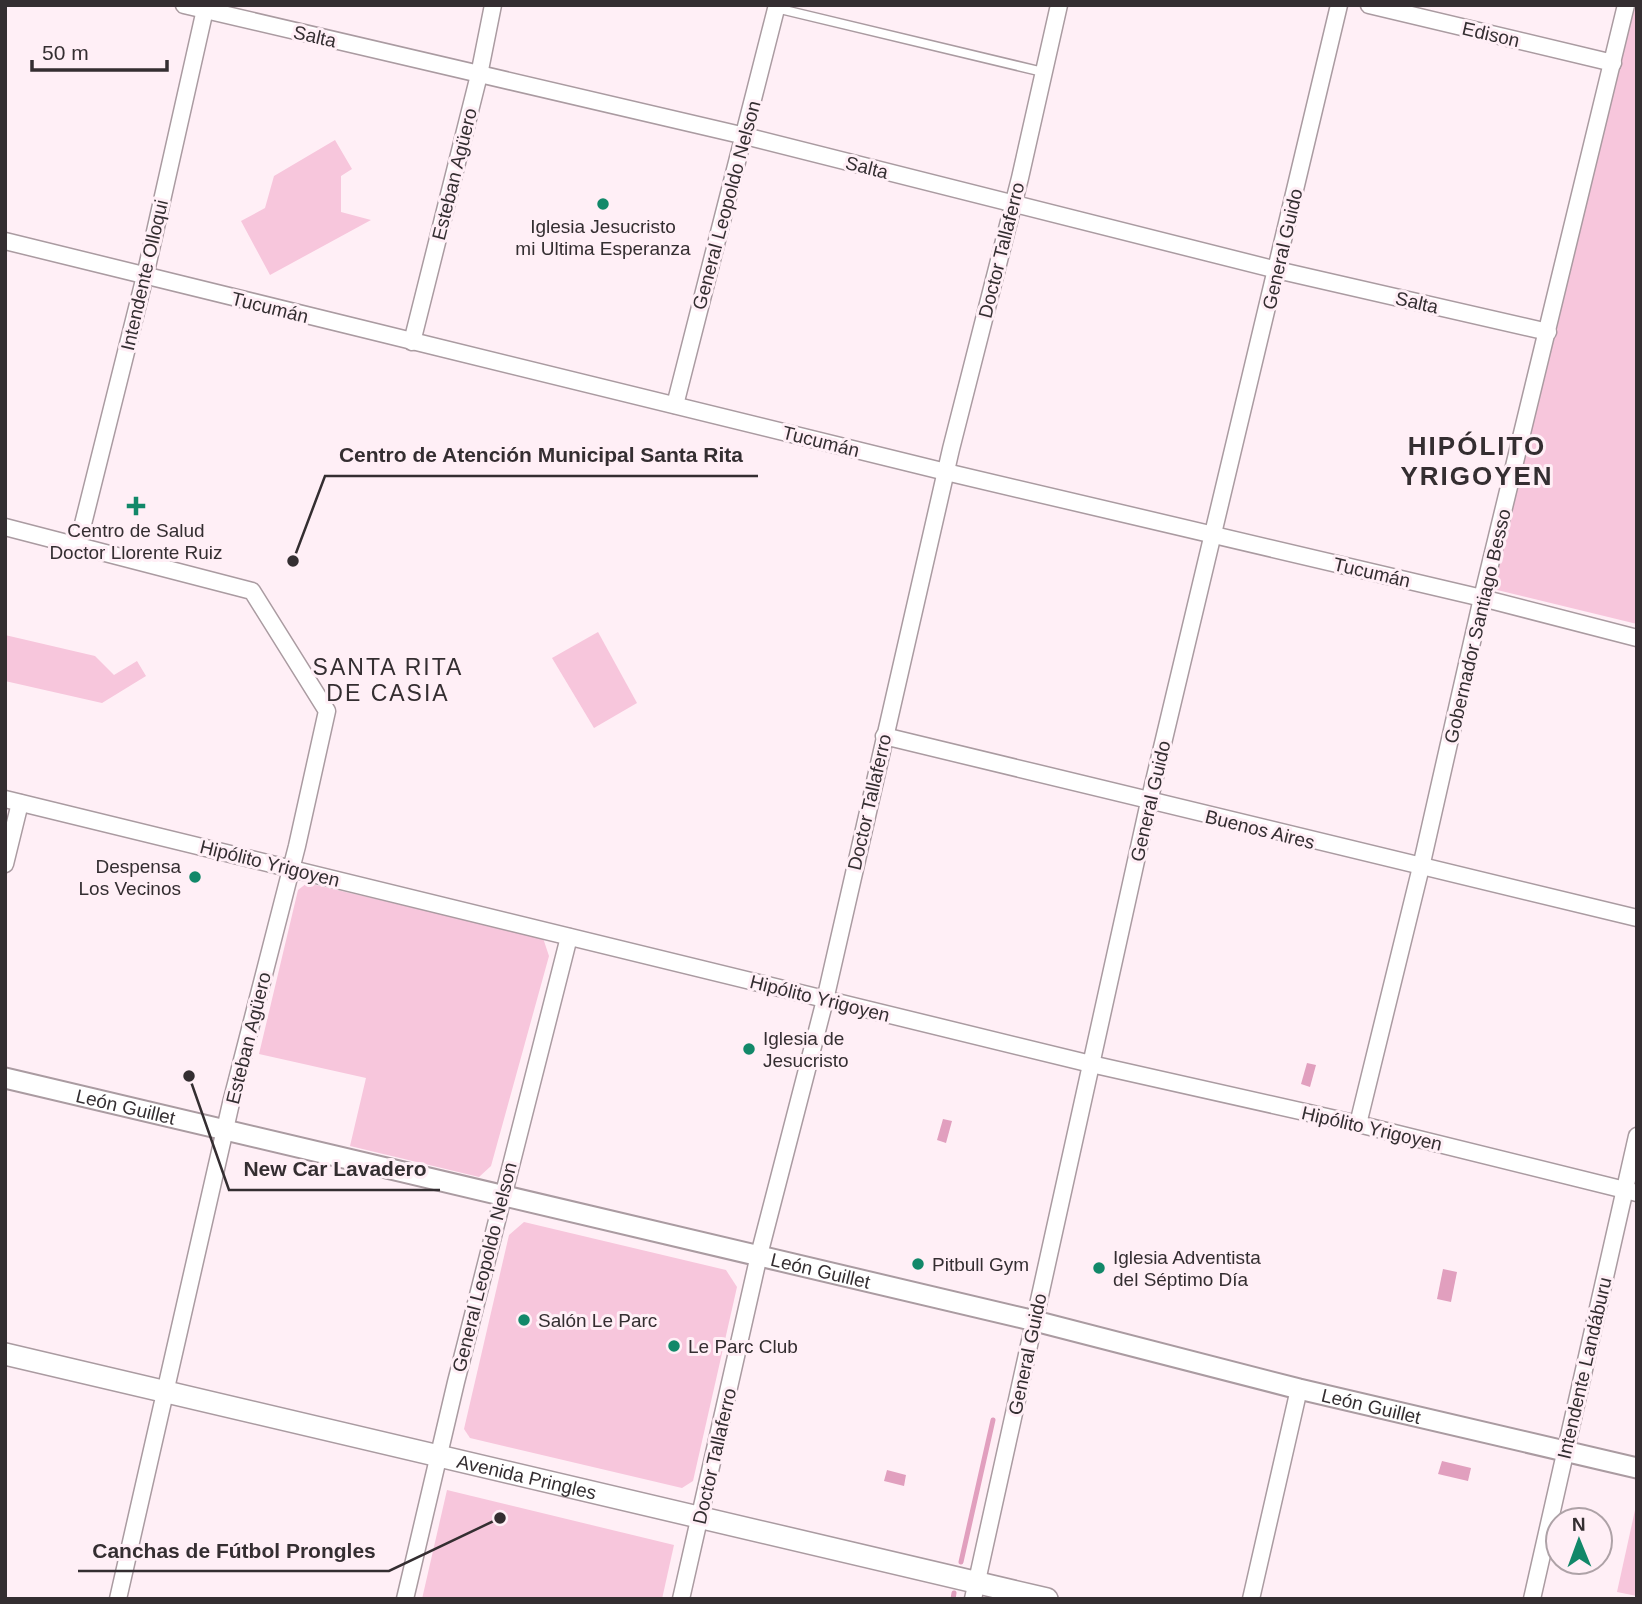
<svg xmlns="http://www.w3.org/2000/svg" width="1642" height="1604" viewBox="0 0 1642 1604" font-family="Arial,sans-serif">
<rect width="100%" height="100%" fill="#ffeff6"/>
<g fill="#f7c6dc">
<polygon points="1626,5 1637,5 1637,624 1493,589"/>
<polygon points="335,140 352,169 341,176 341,212 371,220 270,275 241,221 265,208 274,176"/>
<polygon points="598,632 637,703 594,728 552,658"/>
<polygon points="5,635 95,656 114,675 137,661 146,676 102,703 5,681"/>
<polygon points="307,883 543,938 549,956 491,1166 479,1177 350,1146 366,1078 259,1054 298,890"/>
<polygon points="524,1222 726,1270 737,1287 693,1481 682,1488 470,1438 464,1429 509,1235"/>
<polygon points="447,1490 674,1545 662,1599 422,1599"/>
<polygon points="1637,1501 1637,1596 1617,1592"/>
</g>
<g fill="#e19fbe">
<polygon points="1307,1063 1316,1065 1310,1087 1301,1084"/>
<polygon points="943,1119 952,1121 946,1143 937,1140"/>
<polygon points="1443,1269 1457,1272 1451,1302 1437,1299"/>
<polygon points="1442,1461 1471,1468 1468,1481 1438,1474"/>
<polygon points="887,1470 906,1475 904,1486 884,1481"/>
</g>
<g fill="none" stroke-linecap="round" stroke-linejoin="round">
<g stroke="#e19fbe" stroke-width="5">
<polyline points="961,1562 993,1420"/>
<polyline points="953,1599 954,1593"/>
</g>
<g stroke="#aa9ba1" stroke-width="11">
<polyline id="service" points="776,8 1043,72"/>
</g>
<g stroke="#aa9ba1" stroke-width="19">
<g id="minor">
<polyline points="184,5 745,136 1277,270 1548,332"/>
<polyline points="1369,5 1613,63"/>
<polyline points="5,241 946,472 1482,598 1637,638"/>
<polyline points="412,342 479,75 493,5"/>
<polyline points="675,405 777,5"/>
<polyline points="5,527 252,591 327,711 297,846 231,1103 118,1599"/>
<polyline points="78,544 145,276 206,5"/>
<polyline points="884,736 1637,918"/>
<polyline points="5,799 1091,1064 1358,1124 1637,1193"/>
<polyline points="5,864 20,803"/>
<polyline points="1358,1124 1421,867 1482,598 1626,5"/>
<polyline points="405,1599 456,1382 569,937"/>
<polyline points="681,1599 759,1255 825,1000 951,449 1020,178 1059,5"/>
<polyline points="973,1599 1149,802 1339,5"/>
<polyline points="1251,1599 1299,1389"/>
<polyline points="1532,1599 1637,1136"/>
</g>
</g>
<g stroke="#aa9ba1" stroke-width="23">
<g id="tertiary">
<path id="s1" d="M5,1078L1035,1321L1299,1389L1637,1468"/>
</g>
</g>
<g stroke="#aa9ba1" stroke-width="24">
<g id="secondary">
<path id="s2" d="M5,1354L1047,1599"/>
</g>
</g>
<use href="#service" stroke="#fff" stroke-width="8"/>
<use href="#minor" stroke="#fff" stroke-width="16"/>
<use href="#tertiary" stroke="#fff" stroke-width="19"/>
<use href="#secondary" stroke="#fff" stroke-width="21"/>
</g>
<g fill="#128869" stroke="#ffeff6" stroke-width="2.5">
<circle cx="603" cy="204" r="7"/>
<path d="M132.5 495.5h7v7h7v7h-7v7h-7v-7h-7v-7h7z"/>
<circle cx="195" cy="877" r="7"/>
<circle cx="749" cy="1049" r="7"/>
<circle cx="918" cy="1264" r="7"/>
<circle cx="1099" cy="1268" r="7"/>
<circle cx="524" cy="1320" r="7"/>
<circle cx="674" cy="1346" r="7"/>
</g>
<g text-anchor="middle" stroke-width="6" stroke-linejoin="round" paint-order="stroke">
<g font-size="19" fill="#342e31" stroke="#ffeff6">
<text transform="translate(1491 34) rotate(13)" y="7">Edison</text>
<text transform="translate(315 36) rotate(13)" y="7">Salta</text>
<text transform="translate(867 167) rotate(14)" y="7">Salta</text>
<text transform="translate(454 174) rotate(-76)" y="7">Esteban Agüero</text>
<text transform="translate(726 205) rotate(-75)" y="7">General Leopoldo Nelson</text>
<text transform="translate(1282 249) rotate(-77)" y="7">General Guido</text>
<text transform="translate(1001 250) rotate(-76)" y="7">Doctor Tallaferro</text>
<text transform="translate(144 275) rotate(-77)" y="7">Intendente Olloqui</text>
<text transform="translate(1417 302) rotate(13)" y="7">Salta</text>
<text transform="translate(270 307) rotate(14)" y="7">Tucumán</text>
<text transform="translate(821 441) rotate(14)" y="7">Tucumán</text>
<text transform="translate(1372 572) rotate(13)" y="7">Tucumán</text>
<text transform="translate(1477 626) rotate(-77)" y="7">Gobernador Santiago Besso</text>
<text transform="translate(1150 801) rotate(-77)" y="7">General Guido</text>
<text transform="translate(869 802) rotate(-77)" y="7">Doctor Tallaferro</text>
<text transform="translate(1260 829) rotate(14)" y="7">Buenos Aires</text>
<text transform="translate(270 863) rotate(14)" y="7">Hipólito Yrigoyen</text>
<text transform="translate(820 998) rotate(14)" y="7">Hipólito Yrigoyen</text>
<text transform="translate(248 1038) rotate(-76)" y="7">Esteban Agüero</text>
<text dy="7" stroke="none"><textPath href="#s1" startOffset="124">León Guillet</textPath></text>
<text transform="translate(1372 1128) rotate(13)" y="7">Hipólito Yrigoyen</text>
<text transform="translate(484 1267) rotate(-76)" y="7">General Leopoldo Nelson</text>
<text dy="7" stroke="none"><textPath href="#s1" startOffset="838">León Guillet</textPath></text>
<text transform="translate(1027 1354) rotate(-78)" y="7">General Guido</text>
<text transform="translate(1584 1368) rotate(-77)" y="7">Intendente Landáburu</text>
<text dy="7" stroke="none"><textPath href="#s1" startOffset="1405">León Guillet</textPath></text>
<text transform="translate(714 1456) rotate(-77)" y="7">Doctor Tallaferro</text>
<text dy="7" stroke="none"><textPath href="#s2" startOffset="536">Avenida Pringles</textPath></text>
</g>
<g font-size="19" fill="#342e31" stroke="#ffeff6" text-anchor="start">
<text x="603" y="233" text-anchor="middle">Iglesia Jesucristo<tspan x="603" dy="22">mi Ultima Esperanza</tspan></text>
<text x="136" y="537" text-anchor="middle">Centro de Salud<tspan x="136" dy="22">Doctor Llorente Ruiz</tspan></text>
<text x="181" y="873" text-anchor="end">Despensa<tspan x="181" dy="22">Los Vecinos</tspan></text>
<text x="763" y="1045">Iglesia de<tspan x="763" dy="22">Jesucristo</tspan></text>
<text x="1113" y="1264">Iglesia Adventista<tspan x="1113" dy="22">del Séptimo Día</tspan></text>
<text x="932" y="1271">Pitbull Gym</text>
<text x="538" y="1327">Salón Le Parc</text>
<text x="688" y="1353">Le Parc Club</text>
</g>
<g font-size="23" letter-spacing="2" fill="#342e31" stroke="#ffeff6">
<text x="388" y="675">SANTA RITA<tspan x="388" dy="26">DE CASIA</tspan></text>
</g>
<g font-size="26" font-weight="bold" letter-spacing="2" fill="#342e31" stroke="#ffeff6">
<text x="1477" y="455">HIPÓLITO<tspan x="1477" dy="30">YRIGOYEN</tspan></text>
</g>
</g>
<path fill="none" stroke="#342e31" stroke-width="2.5" d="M293 561L325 476H758M189 1076L229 1190H440M500 1518L389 1571H78"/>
<g fill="#342e31" stroke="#ffeff6" stroke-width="2.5">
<circle cx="293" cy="561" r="7"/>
<circle cx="189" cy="1076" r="7"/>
<circle cx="500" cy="1518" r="7"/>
</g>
<g font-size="21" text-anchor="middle" font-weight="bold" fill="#342e31" stroke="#ffeff6" stroke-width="6" stroke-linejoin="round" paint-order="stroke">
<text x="541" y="462">Centro de Atención Municipal Santa Rita</text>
<text x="335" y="1176">New Car Lavadero</text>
<text x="234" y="1558">Canchas de Fútbol Prongles</text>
</g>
<rect width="1642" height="1604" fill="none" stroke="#342e31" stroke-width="14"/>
<g transform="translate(1579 1541) rotate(359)"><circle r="33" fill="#ffeff6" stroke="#aea2a7" stroke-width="2"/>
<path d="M0-5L12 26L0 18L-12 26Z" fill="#128869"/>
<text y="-10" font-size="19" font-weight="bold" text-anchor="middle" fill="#342e31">N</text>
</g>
<path d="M32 60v10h135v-10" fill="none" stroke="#342e31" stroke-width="3.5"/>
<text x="42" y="60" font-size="21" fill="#342e31" stroke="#ffeff6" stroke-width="5" paint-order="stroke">50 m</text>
</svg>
